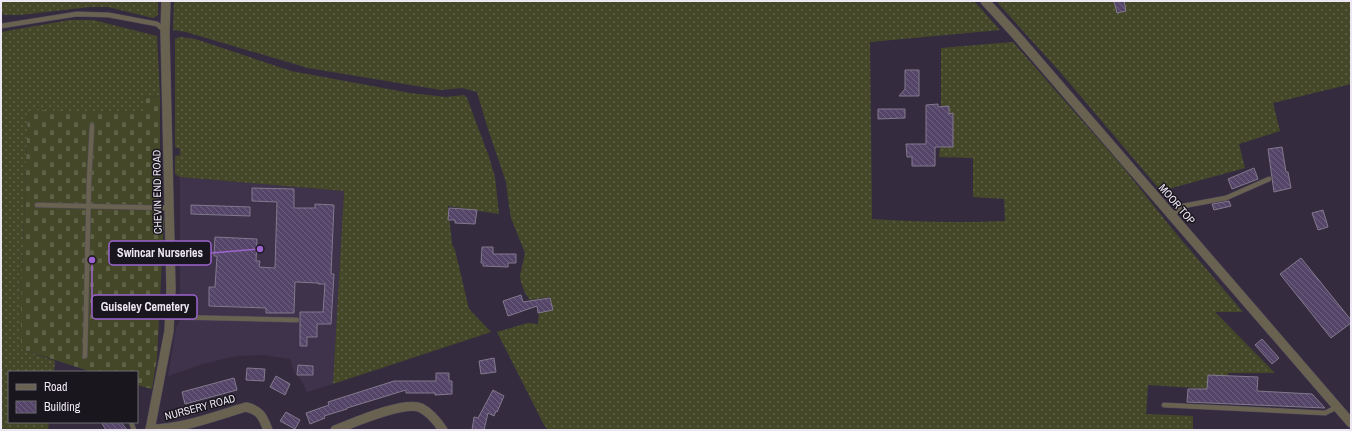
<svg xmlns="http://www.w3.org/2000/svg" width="1352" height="431" viewBox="0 0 1352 431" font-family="'Archivo Narrow',sans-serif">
<defs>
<pattern id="grass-dots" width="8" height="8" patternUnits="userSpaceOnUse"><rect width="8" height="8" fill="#454828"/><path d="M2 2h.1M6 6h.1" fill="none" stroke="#606248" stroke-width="1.8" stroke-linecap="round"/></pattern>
<pattern id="cemetery-stones" width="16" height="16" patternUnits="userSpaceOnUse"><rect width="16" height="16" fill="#454828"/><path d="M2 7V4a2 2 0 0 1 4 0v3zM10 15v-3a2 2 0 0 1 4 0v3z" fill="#606248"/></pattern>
<pattern id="building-back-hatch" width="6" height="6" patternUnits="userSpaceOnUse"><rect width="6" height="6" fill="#554568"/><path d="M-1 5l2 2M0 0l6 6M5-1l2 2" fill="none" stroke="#6e607e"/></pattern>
</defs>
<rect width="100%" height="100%" fill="#342c3e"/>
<polygon fill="#3e334b" points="180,177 344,191 333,384 307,392 301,380 294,372 290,359 263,355 237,356 206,363 168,376 176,327 179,323 180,307"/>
<g fill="url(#grass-dots)">
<polygon points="1,1 158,1 158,15 153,18 108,7 90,7 20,15 6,15 1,14"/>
<path d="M174,1H974L1000,30L870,42L872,219C916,222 961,223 1005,221L1004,199L973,197V158L939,157L940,147L953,146V114H949V107H941V48L1013,42L1122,166L1173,230L1243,312H1215L1275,373H1228L1227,390L1148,385L1146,414L1193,416V430H548L544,425L497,332L528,323L538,324L539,312L553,310L550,297L530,300L525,293L521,282L520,276L525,253L511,218L509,206L506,182L488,129L477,92L462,88L441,90L308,68L186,32L173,30Z"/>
<polygon points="996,1 1351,1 1351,84 1273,103 1280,131 1239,144 1245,168 1161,191 1061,73"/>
<polygon points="70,20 93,20 157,36 160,97 145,96 147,112 28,111 21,300 21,349 55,361 54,372 9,372 9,422 49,422 48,430 1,430 1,32"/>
<polygon points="180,37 195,39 291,71 410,93 446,97 464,95 467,98 489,157 495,177 499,214 448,206 452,244 455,250 469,309 491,332 333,384 344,191 180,177 175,174 175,156 180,155 180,149 175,147 175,39"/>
</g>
<polygon fill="url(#cemetery-stones)" points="145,96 160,97 160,195 156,202 156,218 164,219 157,358 152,389 137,385 137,372 92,372 21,349 21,300 28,110 147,112 145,108"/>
<g fill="url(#building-back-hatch)" stroke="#82798d">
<polygon points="1114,1 1124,1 1126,11 1117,13"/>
<polygon points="905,70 919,70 919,96 899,96 905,89"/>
<polygon points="938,104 938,107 949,106 949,114 953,113 953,147 935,147 935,166 912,166 912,157 907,157 906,144 926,144 926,105"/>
<polygon points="878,109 905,109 905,118 878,119"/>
<polygon points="1282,147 1286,172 1288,172 1291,188 1274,192 1268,149"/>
<polygon points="1254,168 1258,179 1232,189 1228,179"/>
<polygon points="252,188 294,189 294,208 315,208 315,204 334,205 331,274 334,274 331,324 317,324 317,337 307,337 307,346 300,346 300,312 323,312 325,284 318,284 318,283 295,282 294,313 266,313 266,308 209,306 209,287 215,287 217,256 214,256 215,237 257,239 256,261 260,261 259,267 275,268 277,202 252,201"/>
<polygon points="1229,201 1231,206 1214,210 1212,204"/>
<polygon points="191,205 250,207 250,216 191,214"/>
<polygon points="449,208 477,210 475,224 455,223 455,220 448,220"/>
<polygon points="1323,210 1328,227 1318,230 1312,213"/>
<polygon points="482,247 493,247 493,254 516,254 516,263 508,263 508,267 483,266 483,263 481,263"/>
<polygon points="1301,258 1351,320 1351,323 1331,338 1280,274"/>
<polygon points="521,295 523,302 550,298 553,310 538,313 537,306 508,316 503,301"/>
<polygon points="1262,339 1279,358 1272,364 1255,345"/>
<polygon points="494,358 496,372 481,374 479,361"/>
<polygon points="298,365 313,366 313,375 297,375"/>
<polygon points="247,368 265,369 264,381 246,380"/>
<polygon points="436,373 449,373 449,381 452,381 452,394 435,395 435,393 406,393 406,390 347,408 347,409 324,416 325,418 310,424 306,413 329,405 328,402 394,381 436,381"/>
<polygon points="1208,375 1258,377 1257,391 1312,394 1325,408 1187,402 1188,389 1207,389"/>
<polygon points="276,376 290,384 285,395 270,387"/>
<polygon points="234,378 237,390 185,404 182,392"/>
<polygon points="493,390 504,396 497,412 496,411 494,416 488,413 484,430 472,430 474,417 478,418"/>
<polygon points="286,412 300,420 295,429 280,421"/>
<polygon points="101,422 121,422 127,430 106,430"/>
</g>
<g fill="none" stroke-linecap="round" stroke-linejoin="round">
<g stroke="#514a5b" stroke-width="5.5">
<g id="lane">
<polyline points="1,26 77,14 109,15 157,24 165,31"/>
<polyline points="37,205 169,208"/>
<polyline points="1171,216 1183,206 1226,198 1269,179"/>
<polyline points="170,317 297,320"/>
<polyline points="85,356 89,181 92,126"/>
<polyline points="1164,405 1325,413 1337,407"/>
<polyline points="131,422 134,430"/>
</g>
</g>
<g stroke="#514a5b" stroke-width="10">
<g id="street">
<polyline points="985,1 1016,35 1351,423"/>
<path d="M150,429C183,429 215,416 246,407C260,410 263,417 268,430"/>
<polyline points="150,430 169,331 171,289 165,32 166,1"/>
<path d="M335,430C353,423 405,400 421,408C431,413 437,421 443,430"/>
</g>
</g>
<use href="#lane" stroke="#696251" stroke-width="4.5"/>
<use href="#street" stroke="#696251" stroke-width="9"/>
</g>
<g text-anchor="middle" stroke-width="3" stroke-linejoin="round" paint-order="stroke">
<g font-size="11" fill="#ece7f3" stroke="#1a161e">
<text transform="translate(157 192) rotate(-91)" y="4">CHEVIN END ROAD</text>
<text transform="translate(1177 204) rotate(49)" y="4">MOOR TOP</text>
<text transform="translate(200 407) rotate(-15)" y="4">NURSERY ROAD</text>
</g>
</g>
<path fill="none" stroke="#9d64cf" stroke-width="1.5" d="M260 249L211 253M92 260L92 307"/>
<g fill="#9d64cf" stroke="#1a161e" stroke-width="1.5">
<circle cx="260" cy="249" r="4"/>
<circle cx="92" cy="260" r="4"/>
</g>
<g fill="#1a161e" stroke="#9d64cf" stroke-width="1.5">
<rect x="109" y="241" width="102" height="24" rx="4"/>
<rect x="92" y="295" width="105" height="24" rx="4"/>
</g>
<g font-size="12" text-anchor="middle" font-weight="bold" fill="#ece7f3">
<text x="160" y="257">Swincar Nurseries</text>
<text x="145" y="311">Guiseley Cemetery</text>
</g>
<rect width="1352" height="431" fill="none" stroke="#ece7f3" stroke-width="4"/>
<rect x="8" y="371" width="130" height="52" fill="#1a161e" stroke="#6e6a73"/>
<rect x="16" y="384" width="20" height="6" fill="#696251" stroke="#6e6a73"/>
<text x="44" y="391" font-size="12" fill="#ece7f3">Road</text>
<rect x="16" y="401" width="20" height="12" fill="url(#building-back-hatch)" stroke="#6e6a73"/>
<text x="44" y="411" font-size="12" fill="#ece7f3">Building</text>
</svg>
